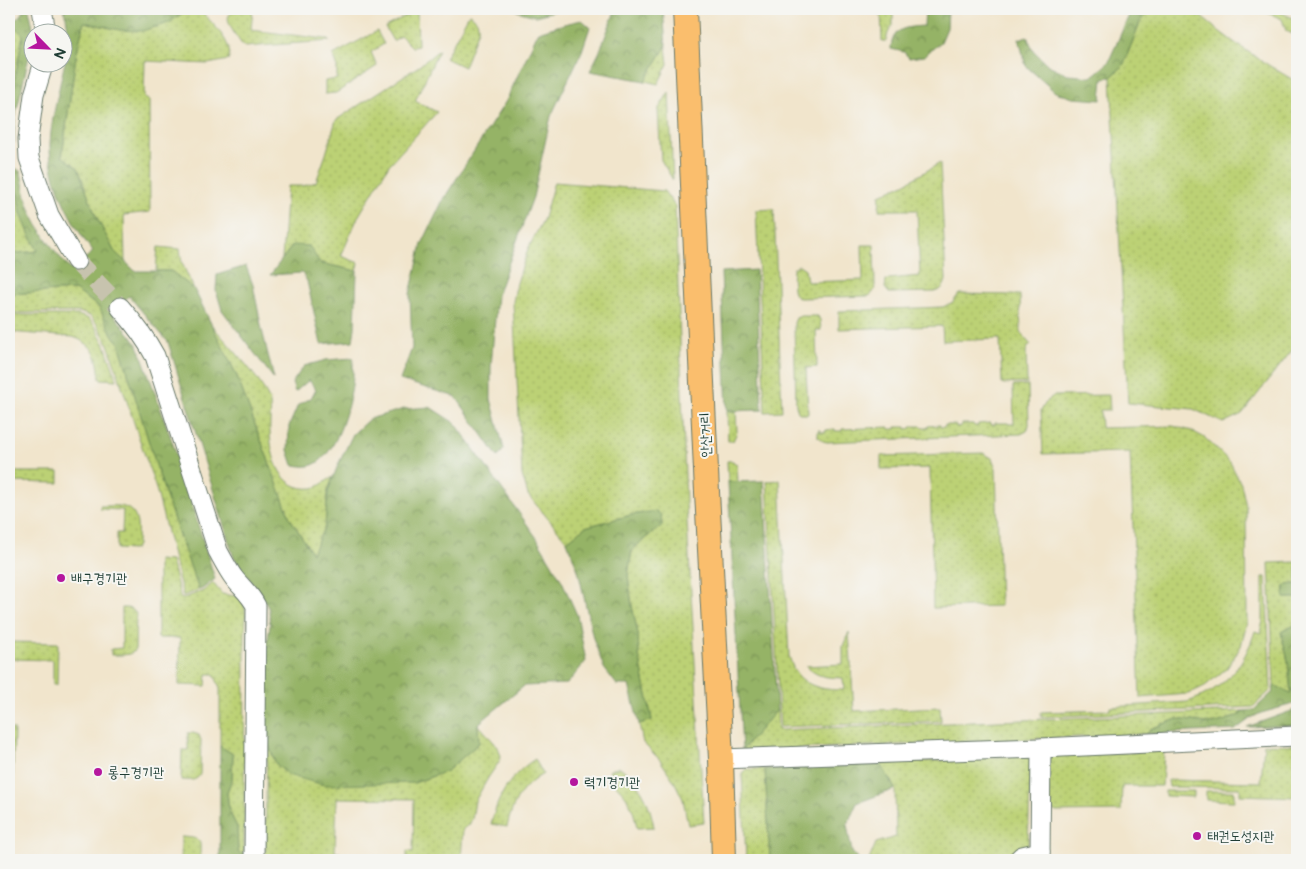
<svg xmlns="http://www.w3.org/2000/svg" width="1306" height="869" viewBox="0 0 1306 869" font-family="'Balsamiq Sans','Poor Story',sans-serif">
<defs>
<pattern id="grass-dots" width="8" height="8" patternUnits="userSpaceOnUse" patternTransform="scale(1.25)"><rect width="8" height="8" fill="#bcd175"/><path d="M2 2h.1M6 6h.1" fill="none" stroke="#a1b466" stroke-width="1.8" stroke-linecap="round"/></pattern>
<pattern id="forest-crowns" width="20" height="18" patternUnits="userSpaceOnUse" patternTransform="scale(1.25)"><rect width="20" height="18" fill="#95b366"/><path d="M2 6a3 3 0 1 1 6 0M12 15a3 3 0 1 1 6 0" fill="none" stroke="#799355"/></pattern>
</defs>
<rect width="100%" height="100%" fill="#f6f6f2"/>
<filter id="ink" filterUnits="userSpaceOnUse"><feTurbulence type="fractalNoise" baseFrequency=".02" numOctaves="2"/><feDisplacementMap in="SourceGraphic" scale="10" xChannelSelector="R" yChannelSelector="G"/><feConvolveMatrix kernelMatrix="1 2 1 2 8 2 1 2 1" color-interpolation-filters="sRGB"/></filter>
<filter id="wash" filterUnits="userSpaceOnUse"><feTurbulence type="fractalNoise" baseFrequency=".0096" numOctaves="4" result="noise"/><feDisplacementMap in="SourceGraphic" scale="20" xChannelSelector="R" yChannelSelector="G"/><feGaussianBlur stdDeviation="1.12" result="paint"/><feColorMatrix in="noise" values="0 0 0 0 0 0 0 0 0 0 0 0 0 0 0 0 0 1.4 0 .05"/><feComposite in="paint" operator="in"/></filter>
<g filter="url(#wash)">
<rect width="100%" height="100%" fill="#f1e5cc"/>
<g fill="url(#grass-dots)" stroke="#6e8754">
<path d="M188,9H199C209,20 236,44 228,60L208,64L145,61L144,98L149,100L150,212L124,215L125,262L114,251L96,216L78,168L62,157L76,56L84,22L120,30Z"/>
<path d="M240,9H253L251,30L326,39L330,41L245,47L242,45C238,38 225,23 229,15C232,12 236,11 240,9Z"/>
<polygon points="881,9 893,9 893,25 888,33 886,41 882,41"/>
<path d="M1151,9H1192C1224,37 1260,61 1297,82V344L1242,414L1223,423L1193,409L1128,403L1111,77L1123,66L1140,22Z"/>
<polygon points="1259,9 1274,9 1297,20 1297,36 1286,31 1282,19"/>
<polygon points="417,10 418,46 412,47 401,36 393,41 385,27"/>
<path d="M469,14C476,18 479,21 478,30L464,67L445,58Z"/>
<polygon points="17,29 23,35 9,108 9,30"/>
<polygon points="377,31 384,44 371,52 377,66 336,93 325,94 325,81 337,79 337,65 333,55"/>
<polygon points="666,46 668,64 658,84 645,81"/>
<polygon points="439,50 415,101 437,112 389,165 358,217 341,256 359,263 357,271 320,263 293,245 282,259 287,186 303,186 316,182 326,154 336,120 419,66"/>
<polygon points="669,92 673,180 661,160 658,110"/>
<path d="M940,163L946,280C944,288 941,290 934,292L889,293L885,288L886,281L889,279L920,276L917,210H879L880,195L904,184Z"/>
<polygon points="9,168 11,168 13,173 21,213 29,233 38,251 9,254"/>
<polygon points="554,182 664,191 675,206 686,503 704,823 688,825 683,799 674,781 660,760 643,743 639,724 652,720 639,655 638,634 632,606 628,575 632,550 648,536 662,526 656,511 631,515 585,527 567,541 528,495 522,475 513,302 516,286 528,249 544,218"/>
<polygon points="774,209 782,411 765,412 756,210"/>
<path d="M862,245H874L875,286C875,291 873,293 869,296L802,298C799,298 797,298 795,295C792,292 792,274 793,270C794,266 796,267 799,265L805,269L807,282L863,280Z"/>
<polygon points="158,247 180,249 182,263 194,289 171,271 156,271"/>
<path d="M75,290L99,307L113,336L119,343C144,426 168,509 199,590L183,596L157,492L108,344L97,324L90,316L79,312L9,313V294Z"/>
<polygon points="959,294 1020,295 1021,334 1031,345 1028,347 1026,351 1027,383 1002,384 1000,339 943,341 942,326 839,329 839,311 943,307 953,302"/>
<path d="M9,315H78L89,319L95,326L105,345L117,380L100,379C98,358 96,345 73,337L9,332Z"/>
<polygon points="800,316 818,316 820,320 821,330 816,330 817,367 806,368 808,414 802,414 798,412 796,406 794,323 796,318"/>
<path d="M211,324C229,346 256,372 268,397C273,408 269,420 270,432C271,457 280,492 313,488C319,487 327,480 333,477L328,491L325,526L312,553L290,518L236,374Z"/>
<polygon points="1028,385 1029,425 1027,431 1021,434 827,442 823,441 818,437 818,430 820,430 820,432 826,432 826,430 835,429 835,431 842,431 842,429 889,427 890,429 896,429 896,427 906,427 906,429 912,428 912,426 922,426 923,428 928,428 928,426 940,425 940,427 945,427 945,425 956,425 956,427 962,426 962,424 973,424 974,426 978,426 978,424 990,423 990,425 995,425 995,423 1008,423 1008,424 1014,424 1013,386"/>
<polygon points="1109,395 1110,410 1100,410 1101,428 1173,426 1192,431 1205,438 1230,462 1241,484 1246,506 1247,622 1241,646 1227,668 1205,686 1188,694 1140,698 1130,452 1043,454 1041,410 1047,401 1053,396"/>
<polygon points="727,411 736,411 737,432 733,441 728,441"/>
<polygon points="983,453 992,458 996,468 1000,606 933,608 930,468 881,469 881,456"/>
<polygon points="727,461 733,461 737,465 738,482 728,482"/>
<polygon points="9,472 59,472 59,483 9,482"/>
<path d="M780,480L789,656C791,661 792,667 795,671C806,688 826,690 844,690L843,678C827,677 818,678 806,666L843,664V646L849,632L854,711L940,707L941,721L780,727L767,481Z"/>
<path d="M100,506C106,506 118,505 124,507C141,512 137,532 137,545L135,549L132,550L117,549V533H122L123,510L100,509Z"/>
<path d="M158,560L171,561L181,599L203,591L213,583L222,594C226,595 231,595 235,596C250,599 245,626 245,637L244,856L238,853L237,827L229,811L227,792L232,779L233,755L220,746V688L214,674H207L206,686L179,685L180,638H158Z"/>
<polygon points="1297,562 1297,584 1285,585 1285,598 1297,598 1297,624 1281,632 1288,661 1291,694 1276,686 1274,686 1269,563"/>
<path d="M1263,577H1266L1271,690L1253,707L1041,717V712L1110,710V707L1187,702C1214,694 1237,674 1248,649C1251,643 1253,637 1255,631L1260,633L1263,621Z"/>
<path d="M122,608C128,608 133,608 136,614L135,651C128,656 120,655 111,655V649L122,648Z"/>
<polygon points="9,642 58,643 57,685 53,685 53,660 9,659"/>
<polygon points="777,710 778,730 1243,711 1236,717 1213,724 1177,719 1150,729 1147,734 748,751 742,750"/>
<polygon points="478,724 498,747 501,756 499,762 488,778 475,801 472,819 469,825 463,829 461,860 407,860 407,851 413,852 414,799 337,798 335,852 341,853 341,860 265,860 267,741 276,764 414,783 447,771 479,743"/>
<polygon points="9,729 14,729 13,779 9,779"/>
<path d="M188,733H193L199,735L201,740L200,774C197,782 189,780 181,780L182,750H188Z"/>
<polygon points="1264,744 1297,745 1297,797 1240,795 1240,788 1169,787 1168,780 1261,782"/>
<polygon points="1164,751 1162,786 1122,786 1121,811 1056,812 1050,809 1047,763 1051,755"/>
<polygon points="1015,756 1028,757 1031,760 1028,845 1019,849 1008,860 869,860 876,843 896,837 895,789 881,764"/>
<path d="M535,759L543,774C521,787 513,802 507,827L491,824C498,796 510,775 535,759Z"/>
<path d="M620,767C641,784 649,800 654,827L637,828C633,805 627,793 608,779L610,770Z"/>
<polygon points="746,769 765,769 770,860 746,860 742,773"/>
<polygon points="1165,791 1194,791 1194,797 1165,796"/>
<polygon points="1206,791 1234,791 1234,801 1206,800"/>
<path d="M181,837C204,838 200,840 200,860H181Z"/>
</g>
<g fill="url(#forest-crowns)" stroke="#5a784d">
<path d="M25,9H29L34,32H32V43L15,118L14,143L9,144V108L23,35L17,29L9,30V21C17,20 21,16 25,9Z"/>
<path d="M64,9H188L169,23L142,31L120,30L84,22L76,56L62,156L78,168L96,216L114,251L135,271H171L194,289L236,374L290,518L312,553L325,526L328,491L338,465L353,434L369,419L404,409L430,407L456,424L536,537L562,581L577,615L586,661L567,684L524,686L478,724L479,743L447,771L414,783L324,785L288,775L276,764L267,741L264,700L265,655L270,626L269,609L260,592L241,569L233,555L168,342L129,296L112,312L138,345L172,441L215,579L202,589L199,590C168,509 144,426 119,343L113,336L99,307L75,290L9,294V254L38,251L29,233L21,213L13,173L11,168L17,169L21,172C23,183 25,196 29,207C39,231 54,251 71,270L93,252C71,222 49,181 50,144C51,123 56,104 60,84C66,57 72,36 64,9Z"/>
<polygon points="518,9 562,9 535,16 517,11"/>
<polygon points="613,9 663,9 666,46 645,81 590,71 599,53 615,11"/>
<path d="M925,9H948L947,28L941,42L924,56L909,58L904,52L891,49C891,46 892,40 894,37C899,26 914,27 924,26Z"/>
<polygon points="1122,9 1151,9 1140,22 1123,66 1111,77 1103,78 1101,100 1073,98 1055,92 1026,66 1019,39 1027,36 1033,50 1048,65 1070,75 1091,77 1108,63 1130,13 1122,10"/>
<polygon points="582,20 590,27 582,51 551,116 533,197 497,295 491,366 491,399 504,449 498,457 456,397 400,380 412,348 410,294 422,244 443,200 506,101 538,32 564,24"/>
<polygon points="293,245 309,246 320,263 357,271 355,328 353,341 321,344 307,281 302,273 270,275"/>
<polygon points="246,266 253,285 262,330 274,379 222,310 216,290 217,275"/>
<polygon points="756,270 762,410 727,411 721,272"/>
<path d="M353,358C353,364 353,371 353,377C351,401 336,463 308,466C303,467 297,465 293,465L288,450L289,426L298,405L311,398L316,390L309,380L295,392L292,383L304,366L326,360Z"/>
<polygon points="764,481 777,710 742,750 728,482"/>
<polygon points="656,511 661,515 662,526 648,536 632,550 628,575 632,606 638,634 639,655 652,720 639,724 629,685 617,685 604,668 593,638 578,570 567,541 585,527 631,515"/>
<polygon points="1297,584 1297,598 1284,598 1285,585"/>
<polygon points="1297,624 1297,703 1261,713 1251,718 1235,730 1147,734 1150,729 1177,719 1213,724 1236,717 1243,711 1254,710 1273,692 1274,686 1276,686 1291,693 1288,661 1281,632"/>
<polygon points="1297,709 1297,725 1247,727"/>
<polygon points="220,746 233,754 232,779 227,792 229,811 237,827 238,852 244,856 244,860 220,860"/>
<polygon points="881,764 895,789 857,803 847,825 852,852 859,860 770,860 765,769"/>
</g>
</g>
<g filter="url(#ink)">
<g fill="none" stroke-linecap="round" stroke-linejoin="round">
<polyline stroke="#c7c3ae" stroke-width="19" stroke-dasharray="19 9" stroke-linecap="butt" points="76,261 120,307"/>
<g stroke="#687869" stroke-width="21">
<g id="minor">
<polyline points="42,9 46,32"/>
<polyline points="44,62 34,95 28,139 29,158 49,215 76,261"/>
<path d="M120,307C135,324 145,337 155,356L218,551C223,560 228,570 234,578C242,588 251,595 256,606L254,860"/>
<polyline points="721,759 1041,748 1297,736"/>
<polyline points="1018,860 1022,856 1040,852"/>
<polyline points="1040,860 1041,748"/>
</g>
</g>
<g stroke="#687869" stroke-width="26">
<polyline id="major" points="685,9 707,492 721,759 724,860"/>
</g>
<use href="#minor" stroke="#fff" stroke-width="19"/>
<use href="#major" stroke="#fabe6d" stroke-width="24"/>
</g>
</g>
<g fill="#b5179e" stroke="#f6f6f2" stroke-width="2">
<circle cx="61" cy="578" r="5"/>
<circle cx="98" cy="772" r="5"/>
<circle cx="574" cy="782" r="5"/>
<circle cx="1197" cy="836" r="5"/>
</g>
<g text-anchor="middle" stroke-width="4" stroke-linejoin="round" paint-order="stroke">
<g font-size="14" fill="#1f3d34" stroke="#f6f6f2">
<text transform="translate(705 435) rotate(-92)" y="5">안산거리</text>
</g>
<g font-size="14" fill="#1f3d34" stroke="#f6f6f2" text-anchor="start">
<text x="71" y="583">배구경기관</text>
<text x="108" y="777">롱구경기관</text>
<text x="584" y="787">력기경기관</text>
<text x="1207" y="841">태권도성지관</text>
</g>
</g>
<rect width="1306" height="869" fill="none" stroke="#f6f6f2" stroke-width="30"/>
<g transform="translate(48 48) rotate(114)"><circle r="24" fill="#f6f6f2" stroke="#a0aca6"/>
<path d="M0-4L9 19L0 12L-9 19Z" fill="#b5179e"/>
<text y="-8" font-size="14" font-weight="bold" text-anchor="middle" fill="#1f3d34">N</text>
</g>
</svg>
